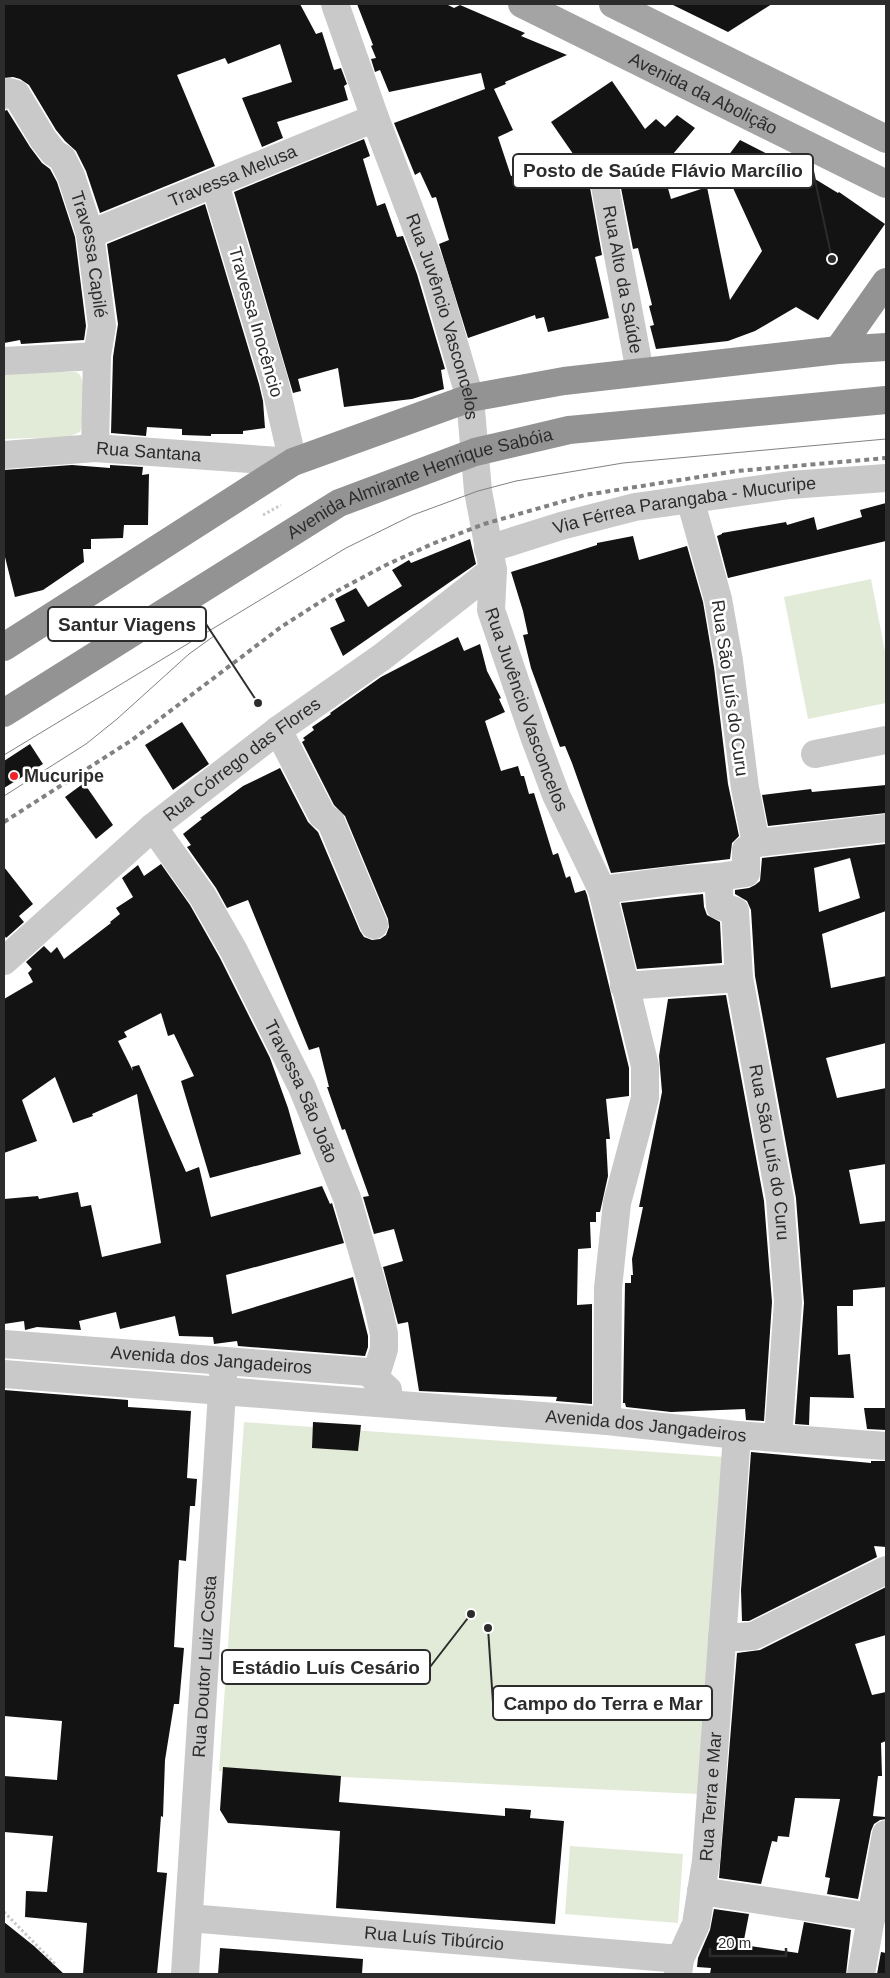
<svg xmlns="http://www.w3.org/2000/svg" width="890" height="1978" viewBox="0 0 890 1978" font-family="Helvetica,sans-serif">
<rect width="100%" height="100%" fill="#fff"/>
<g fill="#e2ebd8">
<path d="M4,371L76,372C79,374 79,373 81,377C85,386 84,424 80,432L68,437L4,439Z"/>
<polygon points="871,579 886,657 886,703 808,719 784,597"/>
<polygon points="244,1422 724,1457 698,1794 219,1771"/>
<polygon points="570,1846 683,1854 678,1923 565,1914"/>
</g>
<g fill="#131313" fill-rule="evenodd">
<polygon points="4,4 300,4 316,34 322,32 334,70 341,68 347,84 344,86 348,100 277,122 283,138 262,147 242,98 292,82 280,44 228,64 225,58 177,75 215,166 100,213 86,171 76,151 65,141 56,130 29,85 20,79 13,77 4,78"/>
<polygon points="357,4 446,4 454,8 460,5 525,33 521,36 567,55 505,82 506,84 494,89 513,130 498,137 511,176 578,161 551,122 612,81 645,129 656,119 665,127 677,115 695,128 662,167 671,199 707,187 730,300 762,251 722,164 740,140 810,176 838,193 839,192 885,224 818,320 796,307 755,331 728,341 656,349 650,326 654,325 649,306 652,305 638,248 633,249 620,183 617,176 611,171 602,171 594,175 590,180 590,188 602,255 595,257 609,318 548,332 544,317 536,319 535,315 468,338 439,244 449,240 436,197 432,198 420,172 415,175 394,123 485,89 481,73 389,92 380,70 375,72 371,59 376,58 371,46 373,45"/>
<polygon points="671,4 772,4 728,32"/>
<polygon points="7,110 30,147 42,163 50,169 57,182 75,237 86,326 84,340 21,344 20,340 4,343 4,111"/>
<polygon points="364,139 370,156 363,159 377,206 385,203 397,237 403,236 417,274 445,369 441,370 444,389 412,399 344,407 338,368 298,379 301,391 293,393 234,192"/>
<polygon points="205,204 259,384 263,401 265,428 243,431 243,434 211,434 211,436 182,435 182,429 147,427 146,436 111,433 113,357 118,324 107,244"/>
<polygon points="72,465 110,468 110,465 143,467 142,475 149,474 148,525 124,525 123,538 91,539 91,549 83,549 84,562 43,590 15,597 4,553 4,470"/>
<polygon points="886,503 886,541 728,578 717,536 722,534 722,533 786,522 787,525 814,517 817,530 862,517 860,510"/>
<polygon points="633,536 639,560 687,546 703,602 714,667 728,784 739,836 732,843 730,859 611,873 572,763 565,746 560,747 531,668 523,635 528,634 523,611 511,572 597,545 597,543"/>
<polygon points="470,539 476,564 343,656 330,628 345,621 335,599 356,588 368,607 402,586 392,570 409,560 411,563"/>
<polygon points="458,637 464,651 480,644 487,671 501,698 499,699 505,712 485,721 501,771 518,766 521,776 524,776 529,794 534,793 553,855 558,853 566,878 570,876 575,893 585,890 587,895 629,1068 629,1096 606,1099 610,1139 606,1139 608,1176 600,1212 596,1212 596,1222 590,1222 591,1248 578,1249 577,1305 592,1304 592,1404 556,1401 557,1397 419,1391 408,1322 398,1324 383,1267 403,1261 394,1229 374,1234 363,1197 369,1196 345,1129 342,1130 327,1087 329,1087 319,1047 309,1050 248,900 227,908 216,888 187,847 191,845 183,834 202,819 200,818 243,786 280,768 308,822 318,832 360,931 364,937 372,940 380,939 386,935 389,927 388,919 345,816 334,805 302,742 305,740 303,738 314,730 312,727 331,714 330,713 381,677"/>
<polygon points="182,722 209,764 173,790 145,745"/>
<polygon points="30,744 43,764 4,788 4,761"/>
<polygon points="84,783 113,825 96,839 65,797"/>
<polygon points="886,785 886,813 768,826 762,795 811,789 812,792"/>
<path d="M886,844V911L822,934L831,988L886,976V1043L826,1058L837,1098L886,1088V1164L849,1170L860,1224L886,1221V1287L853,1290V1306H837L838,1355L850,1354L854,1398L810,1397L809,1425L795,1424L804,1303L796,1198L755,976L751,910L747,901L735,894V890L749,888L755,885L760,881L762,858ZM850,858L860,898L819,912L814,868Z"/>
<polygon points="161,864 190,905 220,958 270,1058 288,1108 301,1154 210,1178 181,1081 194,1076 174,1034 168,1036 161,1013 124,1032 127,1037 118,1041 133,1071 132,1067 139,1065 186,1172 199,1167 211,1217 322,1186 330,1204 332,1203 344,1243 226,1275 232,1314 353,1277 368,1336 368,1347 365,1356 238,1346 237,1341 214,1344 213,1337 179,1336 175,1316 120,1329 116,1312 79,1321 81,1330 37,1327 25,1330 24,1321 4,1324 4,1199 38,1196 39,1199 78,1192 81,1207 91,1205 102,1257 161,1243 137,1094 92,1114 93,1116 73,1123 55,1077 22,1100 37,1141 4,1153 4,999 33,982 28,973 32,969 26,962 44,946 51,953 57,947 64,959 111,923 110,922 120,914 116,908 133,897 122,878 138,865 144,876"/>
<polygon points="4,867 33,904 19,916 24,922 6,938 4,935"/>
<polygon points="703,894 704,907 707,915 720,922 722,963 637,969 621,903"/>
<polygon points="726,995 764,1201 772,1302 764,1421 746,1420 745,1409 671,1412 626,1407 625,1403 623,1403 625,1283 631,1283 631,1275 633,1275 632,1259 643,1207 639,1207 662,1092 659,1056 668,999"/>
<polygon points="4,1390 128,1400 128,1407 191,1411 187,1478 197,1479 195,1506 190,1506 186,1561 179,1560 174,1647 184,1648 179,1704 174,1704 165,1760 163,1817 161,1816 157,1872 167,1873 157,1974 83,1974 87,1923 25,1917 26,1891 47,1892 53,1836 4,1832 4,1776 57,1780 62,1721 4,1716"/>
<polygon points="864,1408 886,1408 886,1430 867,1429"/>
<polygon points="313,1422 361,1425 358,1451 312,1448"/>
<polygon points="751,1452 871,1463 871,1461 886,1461 886,1547 874,1546 877,1557 749,1621 742,1621 741,1590"/>
<polygon points="886,1587 886,1635 855,1644 872,1695 886,1692 886,1741 881,1743 882,1776 878,1776 873,1816 886,1817 886,1819 880,1820 874,1824 871,1831 858,1899 827,1894 830,1878 825,1877 840,1799 795,1798 789,1837 778,1836 777,1842 772,1841 761,1884 719,1878 737,1653 760,1650"/>
<polygon points="223,1767 341,1776 339,1802 505,1816 505,1808 531,1810 530,1818 564,1821 555,1924 336,1908 340,1831 228,1823 220,1810"/>
<polygon points="714,1909 749,1914 743,1945 798,1953 804,1922 851,1930 846,1974 710,1974 711,1968 697,1967 698,1958 710,1930"/>
<polygon points="4,1922 34,1946 64,1974 4,1974"/>
<polygon points="220,1948 363,1959 362,1974 218,1974"/>
<polygon points="881,1952 886,1953 886,1974 877,1974"/>
</g>
<g fill="none" stroke-linecap="round" stroke-linejoin="round">
<g stroke="#c9c9c9" stroke-width="3" stroke-dasharray="2.5 2.5" stroke-linecap="butt">
<polyline points="263,515 281,505"/>
<polyline points="4,1912 56,1965"/>
</g>
<g stroke="#c9c9c9" stroke-width="28">
<path id="s1" d="M335,4L375,118L432,269L470,398L478,491L493,570L491,610L534,736L556,795L602,890L645,1066V1098L617,1203L608,1288L607,1421"/>
<path id="s2" d="M4,95L9,92L16,94L43,139L54,153L62,158L71,176L90,234L102,326L97,356L95,448"/>
<path id="s3" d="M605,186L640,372"/>
<path id="s4" d="M90,234L375,118"/>
<polyline points="4,361 97,356"/>
<path id="s5" d="M4,455L95,448L293,462L274,380L215,184"/>
<path id="s6" d="M488,549L561,526L635,507L790,485L886,478"/>
<polyline points="278,730 322,815 331,822 374,925"/>
<polyline points="815,754 886,740"/>
<path id="s7" d="M153,827L203,897L234,951L302,1087L347,1198L377,1302L384,1334V1349L375,1378"/>
<polyline points="756,843 886,828"/>
<path id="s8" d="M718,877L720,906L735,911L739,978L780,1199L788,1302L778,1438"/>
<polyline points="602,890 677,880 718,877 746,873 746,850 756,843 745,788 729,661 718,599 690,499"/>
<path id="s9" d="M4,961L153,827L278,730L382,657L493,570"/>
<polyline points="624,986 739,978"/>
<path id="s10" d="M4,1344L368,1372L388,1390"/>
<path id="s11" d="M4,1374L607,1421L737,1435L886,1446"/>
<polyline points="722,1638 753,1636 886,1570"/>
<polyline points="701,1891 872,1917"/>
<path id="s12" d="M189,1918L680,1959"/>
<path id="s13" d="M185,1974L224,1361"/>
<path id="s14" d="M678,1974L680,1959L696,1924L706,1861L737,1435"/>
<polyline points="861,1974 886,1834"/>
</g>
<g stroke="#a4a4a4" stroke-width="28">
<path id="s15" d="M522,4L886,184"/>
<polyline points="613,4 886,139"/>
</g>
<g stroke="#939393" stroke-width="28">
<polyline points="838,350 886,282"/>
<polyline points="4,647 293,462 470,398 564,381 838,350 886,347"/>
<path id="s16" d="M4,713L339,503L475,452L569,430L886,400"/>
</g>
<g stroke="#818181" stroke-width="1">
<polyline points="4,755 346,548 413,515 478,491 516,481 623,463 886,439"/>
<polyline points="4,796 86,744 117,719 189,654 214,636"/>
</g>
<polyline stroke="#818181" stroke-width="4" stroke-dasharray="5 4" stroke-linecap="butt" points="4,822 132,740 281,627 339,590 386,565 432,544 484,524 585,495 737,471 886,458"/>
</g>
<circle fill="#ef2227" stroke="#fff" stroke-width="2" cx="14" cy="776" r="5"/>
<g text-anchor="middle" stroke-width="5" stroke-linejoin="round" paint-order="stroke">
<g font-size="18" fill="#2c2c2c" stroke="#fff">
<text dy="6" stroke="none"><textPath href="#s15" startOffset="202">Avenida da Abolição</textPath></text>
<text dy="6" stroke="none"><textPath href="#s4" startOffset="154">Travessa Melusa</textPath></text>
<text dy="6" stroke="none"><textPath href="#s2" startOffset="194">Travessa Capilé</textPath></text>
<text dy="6" stroke="none"><textPath href="#s3" startOffset="95">Rua Alto da Saúde</textPath></text>
<text dy="6" stroke="none"><textPath href="#s1" startOffset="331">Rua Juvêncio Vasconcelos</textPath></text>
<text transform="translate(256 322) rotate(74)" y="6">Travessa Inocêncio</text>
<text dy="6" stroke="none"><textPath href="#s5" startOffset="145">Rua Santana</textPath></text>
<text dy="6" stroke="none"><textPath href="#s16" startOffset="478">Avenida Almirante Henrique Sabóia</textPath></text>
<text dy="6" stroke="none"><textPath href="#s6" startOffset="202">Via Férrea Parangaba - Mucuripe</textPath></text>
<text transform="translate(730 688) rotate(82)" y="6">Rua São Luís do Curu</text>
<text dy="6" stroke="none"><textPath href="#s1" startOffset="736">Rua Juvêncio Vasconcelos</textPath></text>
<text dy="6" stroke="none"><textPath href="#s9" startOffset="312">Rua Córrego das Flores</textPath></text>
<text dy="6" stroke="none"><textPath href="#s7" startOffset="304">Travessa São João</textPath></text>
<text dy="6" stroke="none"><textPath href="#s8" startOffset="289">Rua São Luís do Curu</textPath></text>
<text dy="6" stroke="none"><textPath href="#s10" startOffset="208">Avenida dos Jangadeiros</textPath></text>
<text dy="6" stroke="none"><textPath href="#s11" startOffset="644">Avenida dos Jangadeiros</textPath></text>
<text dy="6" stroke="none"><textPath href="#s13" startOffset="308">Rua Doutor Luiz Costa</textPath></text>
<text dy="6" stroke="none"><textPath href="#s14" startOffset="182">Rua Terra e Mar</textPath></text>
<text dy="6" stroke="none"><textPath href="#s12" startOffset="246">Rua Luís Tibúrcio</textPath></text>
</g>
<g font-size="18" font-weight="bold" fill="#2c2c2c" stroke="#fff" text-anchor="start">
<text x="24" y="782">Mucuripe</text>
</g>
</g>
<path fill="none" stroke="#2c2c2c" stroke-width="2" d="M832 259L813 171M258 703L206 624M471 1614L430 1667M488 1628L493 1703"/>
<g fill="#2c2c2c" stroke="#fff" stroke-width="2">
<circle cx="832" cy="259" r="5"/>
<circle cx="258" cy="703" r="5"/>
<circle cx="471" cy="1614" r="5"/>
<circle cx="488" cy="1628" r="5"/>
</g>
<g fill="#fff" stroke="#2c2c2c" stroke-width="2">
<rect x="513" y="154" width="300" height="34" rx="5"/>
<rect x="48" y="607" width="158" height="34" rx="5"/>
<rect x="222" y="1650" width="208" height="34" rx="5"/>
<rect x="493" y="1686" width="219" height="34" rx="5"/>
</g>
<g font-size="19" text-anchor="middle" font-weight="bold" fill="#2c2c2c">
<text x="663" y="177">Posto de Saúde Flávio Marcílio</text>
<text x="127" y="631">Santur Viagens</text>
<text x="326" y="1674">Estádio Luís Cesário</text>
<text x="603" y="1710">Campo do Terra e Mar</text>
</g>
<rect width="890" height="1978" fill="none" stroke="#2c2c2c" stroke-width="10"/>
<path d="M710 1948v8h76v-8" fill="none" stroke="#2c2c2c" stroke-width="2.5"/>
<text x="718" y="1948" font-size="15" fill="#2c2c2c" stroke="#ffffff" stroke-width="4" paint-order="stroke">20 m</text>
</svg>
